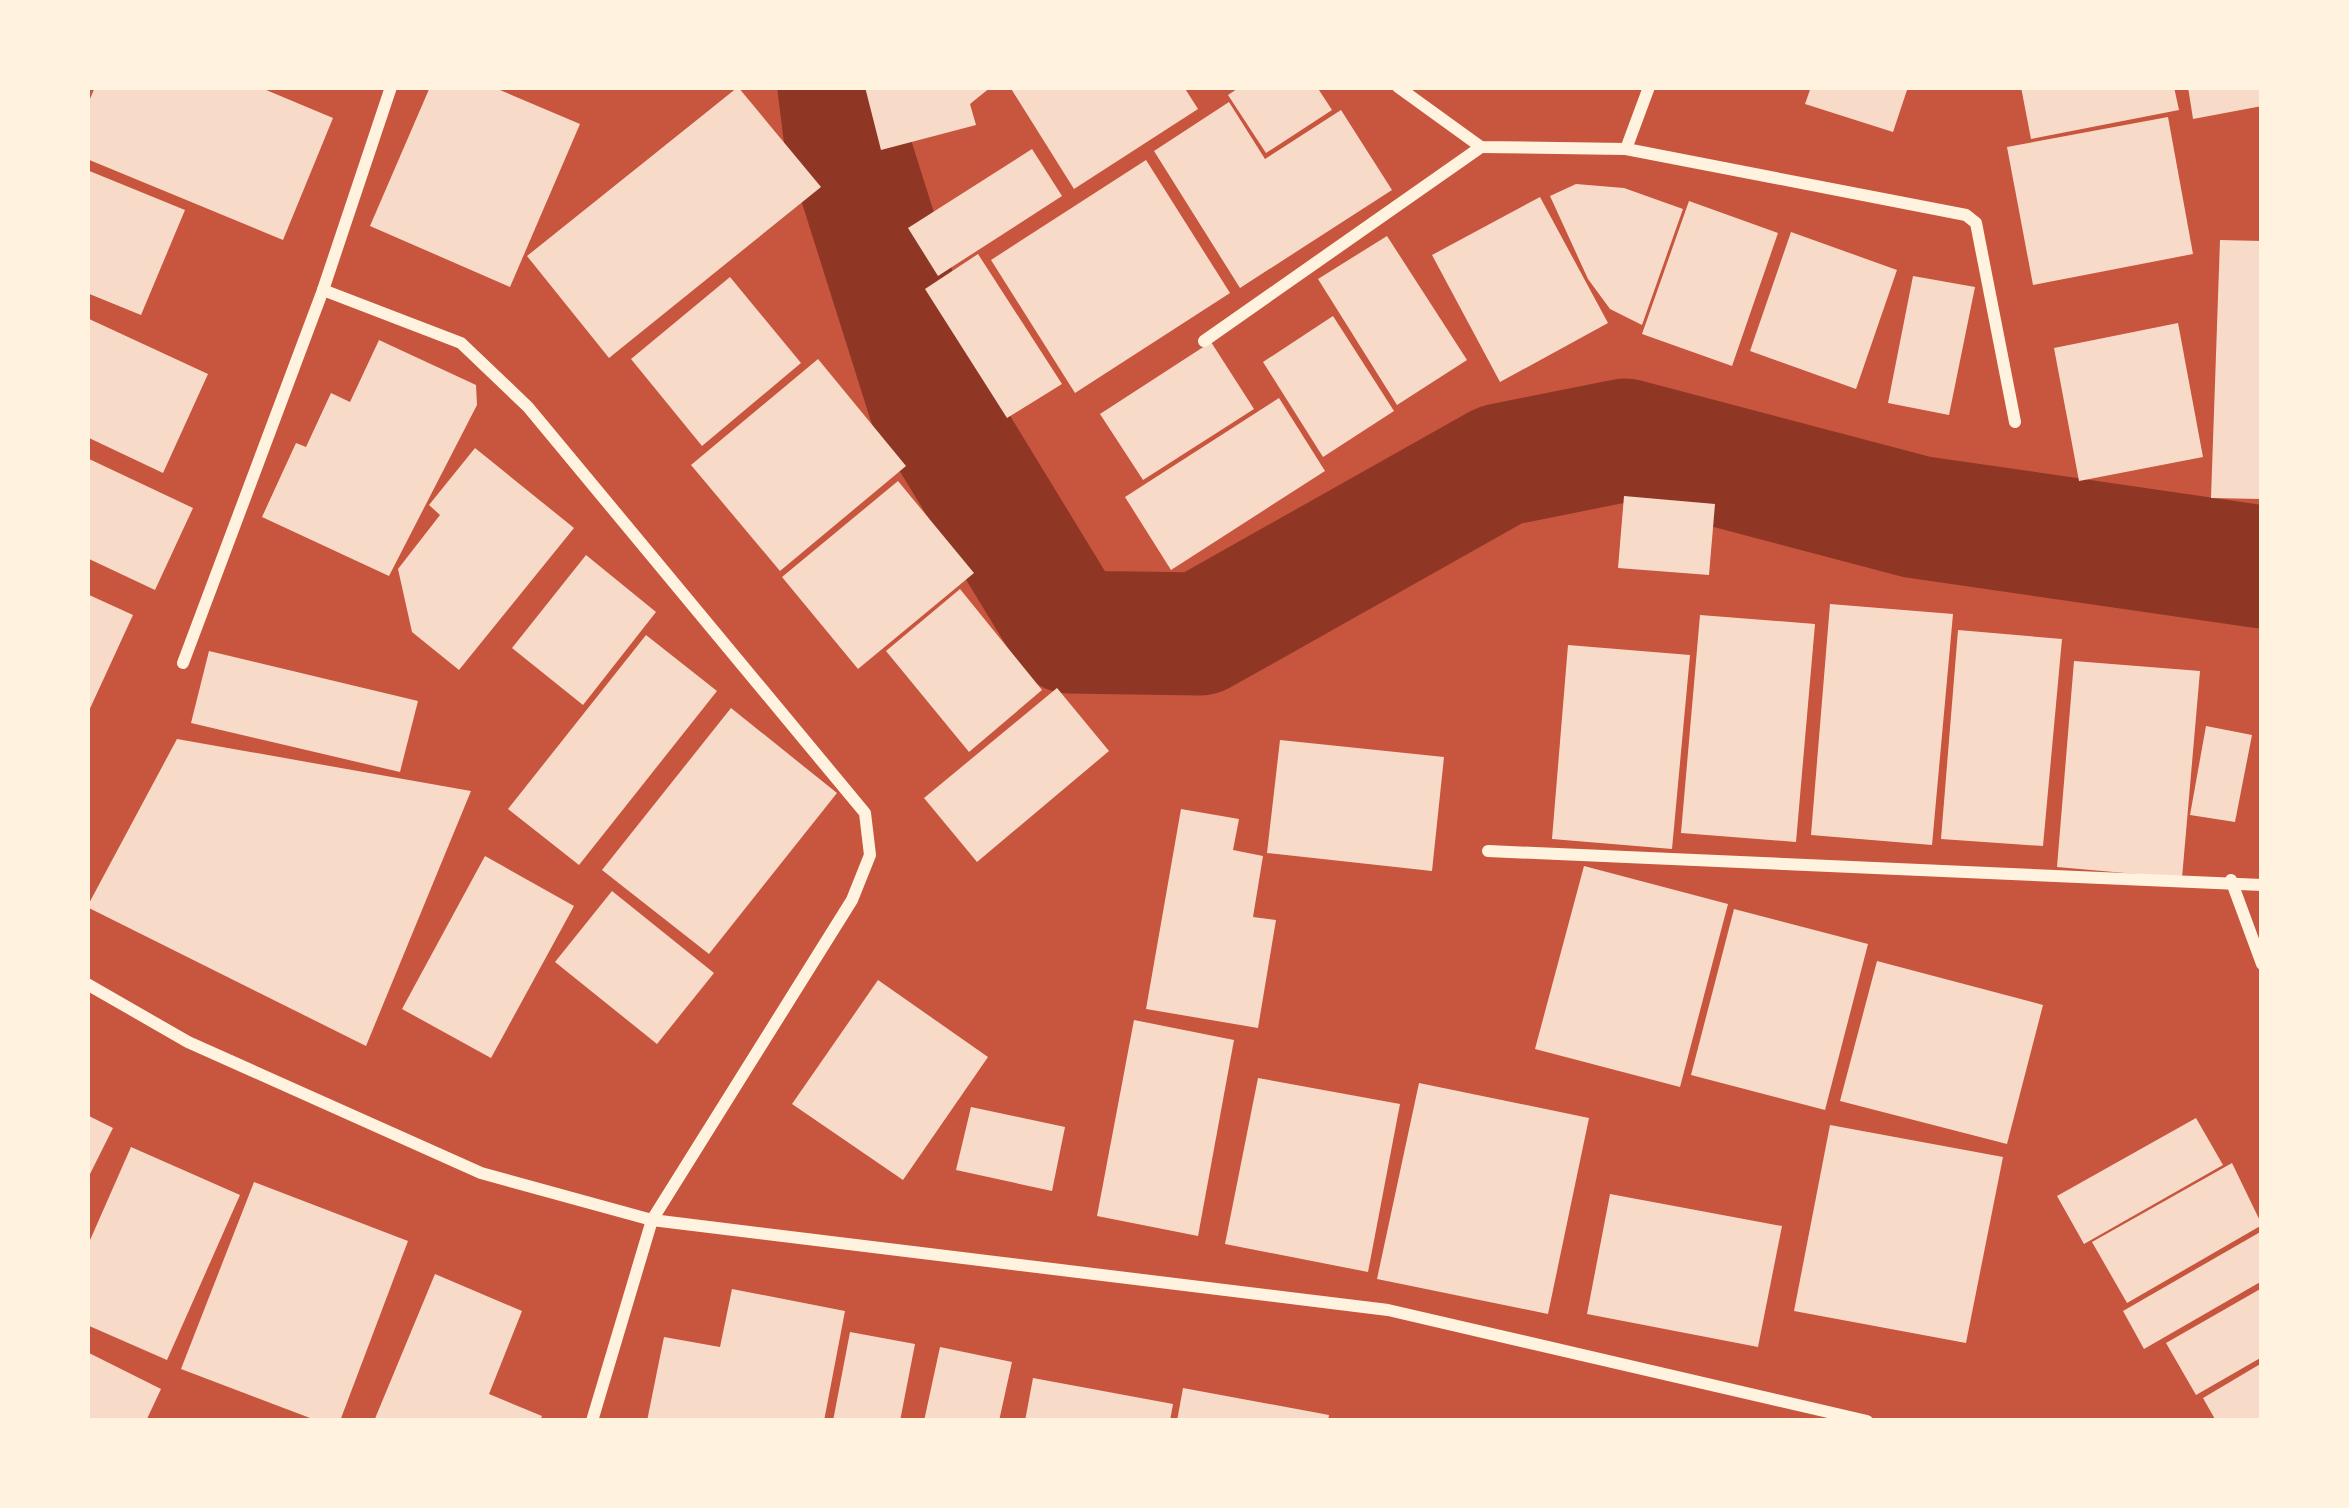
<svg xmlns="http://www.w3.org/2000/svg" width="2349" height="1508" viewBox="0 0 2349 1508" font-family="Montserrat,sans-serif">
<rect width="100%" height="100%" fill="#c8553d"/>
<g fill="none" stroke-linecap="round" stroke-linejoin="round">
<polyline stroke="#8f3625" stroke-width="123" points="839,87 845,135 929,401 1070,632 1200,634 1500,465 1625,440 1917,517 2262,567"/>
</g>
<g fill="#f7dbc8">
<polygon points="95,87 259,87 333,118 283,240 87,159 87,106"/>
<polygon points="430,87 493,87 580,124 510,287 370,226"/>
<polygon points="738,87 821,187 609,358 527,256"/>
<polygon points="865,87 991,87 970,104 976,125 881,150"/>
<polygon points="1010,87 1184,87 1198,109 1074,189"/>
<polygon points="1240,87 1317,87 1332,110 1266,153 1228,95"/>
<polygon points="1811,87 1908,87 1893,132 1805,104"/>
<polygon points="2021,87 2174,87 2179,110 2031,139"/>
<polygon points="2188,87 2262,87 2262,106 2193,119"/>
<polygon points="1229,102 1265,159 1341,110 1392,190 1240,288 1154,151"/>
<polygon points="2168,117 2193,254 2033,285 2007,147"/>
<polygon points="1032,149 1062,196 938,276 908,228"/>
<polygon points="1146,160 1230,293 1075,393 991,260"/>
<polygon points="87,170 185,210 141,315 87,293"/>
<polygon points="1576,184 1624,188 1683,209 1642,325 1610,309 1588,279 1550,196"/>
<polygon points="1540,197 1608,323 1500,382 1432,255"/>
<polygon points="1689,201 1778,233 1732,366 1642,334"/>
<polygon points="1791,232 1897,270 1856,389 1750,351"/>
<polygon points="1387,236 1467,360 1397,405 1318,279"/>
<polygon points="2220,240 2262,241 2262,499 2211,498"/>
<polygon points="978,254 1062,384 1007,418 925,289"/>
<polygon points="1913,276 1975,287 1949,415 1888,403"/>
<polygon points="730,277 801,363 702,446 631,359"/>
<polygon points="1333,316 1394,411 1323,457 1263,362"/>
<polygon points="87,318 208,374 163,473 87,437"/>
<polygon points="2178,323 2203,457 2079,481 2054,348"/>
<polygon points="379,340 476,385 477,405 389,576 262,517 296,443 306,447 331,393 350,402"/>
<polygon points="1211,342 1254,409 1143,480 1100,414"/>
<polygon points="818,359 906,466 780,571 691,465"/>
<polygon points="1279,398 1325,471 1171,570 1125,497"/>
<polygon points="475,448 574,528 459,670 412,632 398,569 440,515 429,505"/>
<polygon points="87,458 193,508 155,590 87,558"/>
<polygon points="898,481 974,573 858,669 782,577"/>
<polygon points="1624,496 1715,504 1709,575 1618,568"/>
<polygon points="586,555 656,612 583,705 512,648"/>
<polygon points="960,589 1042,690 969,752 886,651"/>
<polygon points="87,594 133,615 87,715"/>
<polygon points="1830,604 1953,614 1932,845 1811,835"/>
<polygon points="1700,615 1815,624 1796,842 1681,833"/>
<polygon points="1958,630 2062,639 2043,846 1941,839"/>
<polygon points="646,635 717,691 579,865 508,809"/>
<polygon points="1568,645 1690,655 1672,849 1552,839"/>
<polygon points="209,651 418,701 400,772 191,723"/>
<polygon points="2074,661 2200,671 2182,878 2057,867"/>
<polygon points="1057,688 1109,751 977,862 924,798"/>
<polygon points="731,708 837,793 709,954 602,870"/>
<polygon points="2206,726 2252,735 2235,822 2190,815"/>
<polygon points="177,739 471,791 366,1046 87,907"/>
<polygon points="1280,740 1444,757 1432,871 1267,853"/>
<polygon points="1181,809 1239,819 1233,850 1263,856 1253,917 1276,920 1258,1028 1146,1009"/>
<polygon points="485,856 574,906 491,1058 402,1009"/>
<polygon points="1584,866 1728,904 1680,1087 1535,1049"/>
<polygon points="612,891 714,973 657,1044 555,962"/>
<polygon points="1734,909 1868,944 1825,1110 1691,1075"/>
<polygon points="1877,961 2043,1005 2007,1144 1840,1101"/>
<polygon points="878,980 988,1057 903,1180 792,1104"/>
<polygon points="1134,1020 1234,1040 1198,1236 1097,1216"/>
<polygon points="1258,1078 1400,1104 1368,1272 1225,1244"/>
<polygon points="1419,1083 1589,1118 1548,1314 1377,1279"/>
<polygon points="971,1107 1065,1127 1052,1191 956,1170"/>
<polygon points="87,1115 113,1128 87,1180"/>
<polygon points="2196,1118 2223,1165 2084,1244 2057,1196"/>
<polygon points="1830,1125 2003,1157 1966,1343 1794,1311"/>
<polygon points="131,1147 240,1195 167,1360 87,1325 87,1247"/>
<polygon points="2232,1163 2262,1225 2127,1303 2092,1242"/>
<polygon points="254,1182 408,1241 340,1421 318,1421 181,1369"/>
<polygon points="1610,1194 1782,1226 1758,1347 1587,1314"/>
<polygon points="2262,1231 2262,1281 2144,1349 2123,1311"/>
<polygon points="435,1274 522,1311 489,1394 542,1416 540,1421 374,1421"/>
<polygon points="2262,1288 2262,1357 2196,1395 2166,1343"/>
<polygon points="732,1289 845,1311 824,1421 647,1421 664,1337 720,1347"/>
<polygon points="850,1332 915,1344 900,1421 833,1421"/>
<polygon points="940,1347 1012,1362 999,1421 924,1421"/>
<polygon points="87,1352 161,1389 146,1421 87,1421"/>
<polygon points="2262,1363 2262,1421 2216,1421 2203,1398"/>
<polygon points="1033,1378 1173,1404 1170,1421 1025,1421"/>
<polygon points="1183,1388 1329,1415 1328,1421 1177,1421"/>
</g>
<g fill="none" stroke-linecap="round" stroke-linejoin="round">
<g stroke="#fff3e0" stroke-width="12">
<polyline points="1398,87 1481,147 1626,149 1966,215 1976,223 2015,422"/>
<polyline points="1626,149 1649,87"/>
<polyline points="323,290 461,343 528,407 865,813 870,855 852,900 652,1220 592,1421"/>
<polyline points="1204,341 1481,147"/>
<polyline points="183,663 323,290 391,87"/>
<polyline points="1488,851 2262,885"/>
<polyline points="2231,880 2262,964"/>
<polyline points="87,984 188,1042 481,1173 652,1220 1388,1310 1867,1421"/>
</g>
</g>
<rect width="2349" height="1508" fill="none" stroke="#fff3e0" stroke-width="180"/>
</svg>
